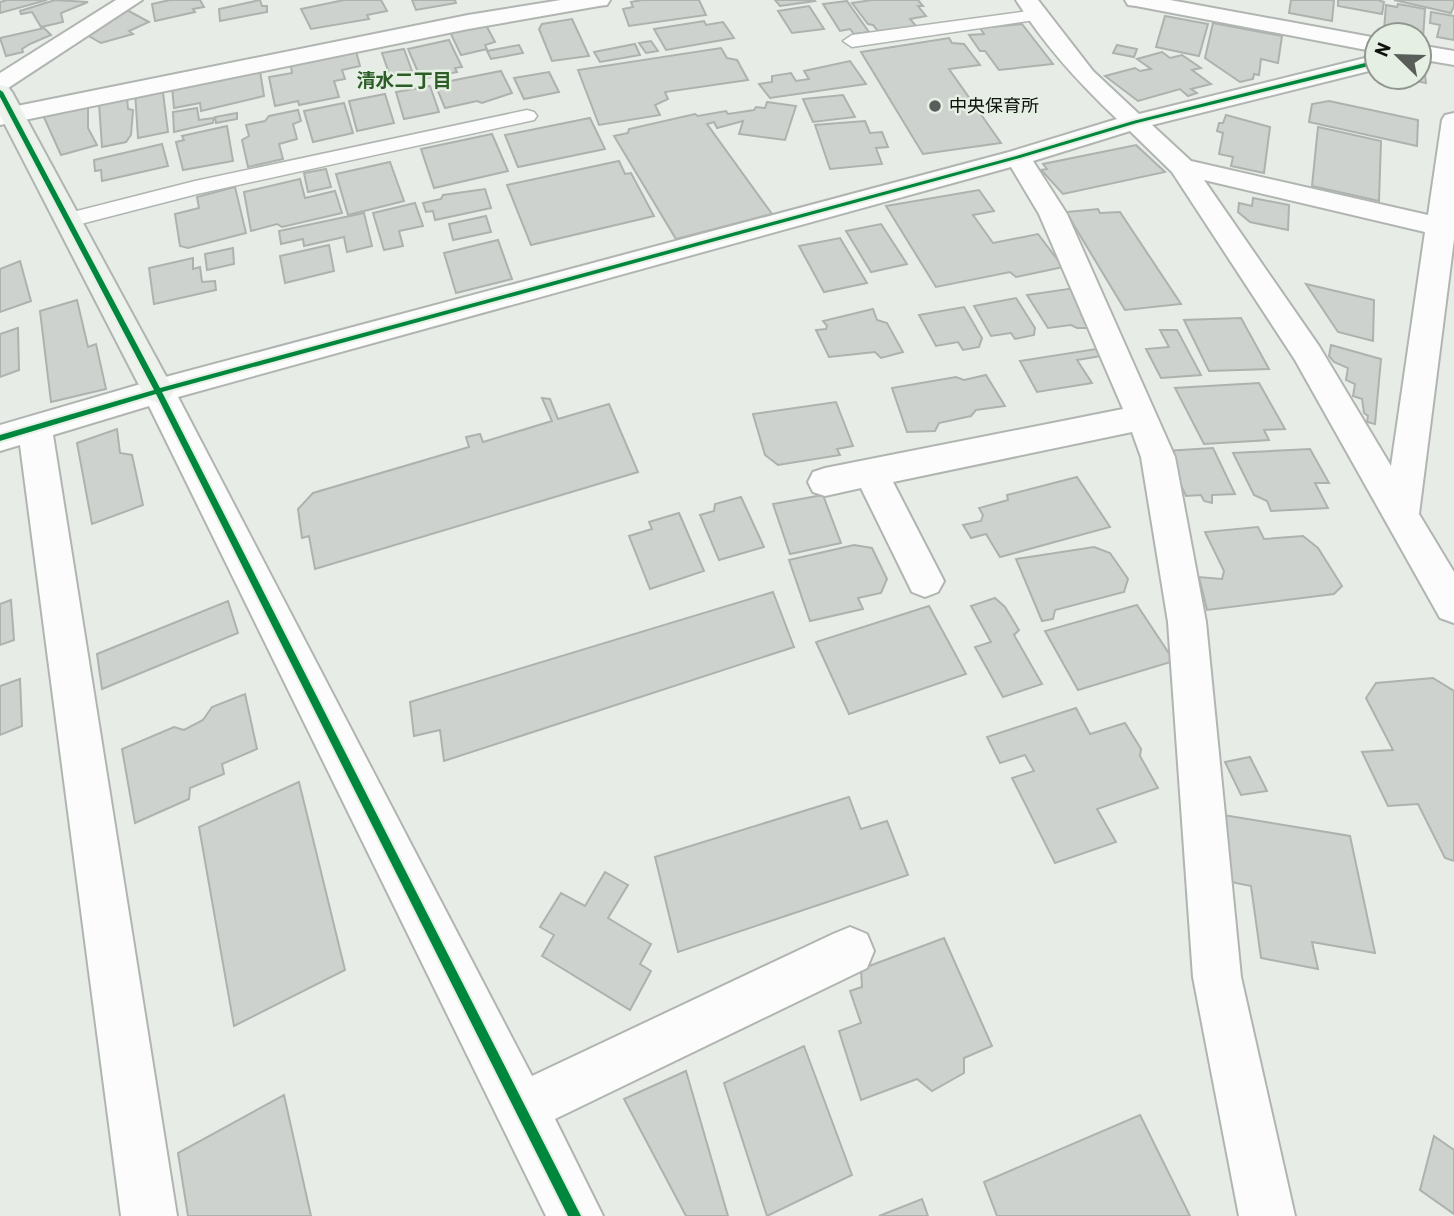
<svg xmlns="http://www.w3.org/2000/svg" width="1454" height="1216" viewBox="0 0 1454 1216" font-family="Barlow,'Noto Sans JP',sans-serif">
<rect width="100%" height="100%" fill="#e7ece7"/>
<g fill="#ced2ce" stroke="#aeb2ae" stroke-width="2">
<polygon points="7,0 47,0 0,13 0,2"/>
<polygon points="55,0 88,2 61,13 63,22 41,27 32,12 21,14 20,11"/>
<polygon points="170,0 200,0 204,7 193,9 195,12 155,21 152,4"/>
<polygon points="260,0 262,6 267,6 267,12 220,21 219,9"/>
<polygon points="344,0 381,0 387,11 367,15 369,19 311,29 301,9"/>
<polygon points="412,0 455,0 456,3 416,10"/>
<polygon points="642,0 699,0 706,15 629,26 623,9 633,7 631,2"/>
<polygon points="775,0 814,0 815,1 780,6"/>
<polygon points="872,0 918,0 923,6 918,6 926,16 910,19 916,26 878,31 873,25 868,24 852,3"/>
<polygon points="1291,0 1334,0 1332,21 1289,13"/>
<polygon points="1338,0 1378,0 1384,2 1382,14 1338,6"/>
<polygon points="1394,0 1454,0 1454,6 1451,13"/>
<polygon points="847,1 869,32 854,34 850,29 840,31 823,4"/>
<polygon points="1398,4 1425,9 1423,38 1419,35 1384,30 1386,5 1397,7"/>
<polygon points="809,6 824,29 792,33 778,11"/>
<polygon points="127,10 149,22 129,31 133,34 101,43 85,34"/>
<polygon points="1431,12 1454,16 1454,40 1437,37 1440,25 1430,23"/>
<polygon points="1165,16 1208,24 1199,56 1156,47"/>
<polygon points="572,19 589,56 552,61 539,29 542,24"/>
<polygon points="704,21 706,25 723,22 734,38 666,50 654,29"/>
<polygon points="1213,23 1282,36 1278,63 1261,59 1259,75 1254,74 1253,79 1240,82 1205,58"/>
<polygon points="1022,24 1053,64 999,70 985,51 980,51 969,35 984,34 980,28"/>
<polygon points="486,25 495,42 485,45 487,49 461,55 450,32"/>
<polygon points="44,28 51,35 30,44 22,49 23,52 6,56 0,38"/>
<polygon points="949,38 952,43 964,44 980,65 949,69 1001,143 923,154 861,52"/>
<polygon points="449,40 462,67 455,68 457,72 421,79 408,49"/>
<polygon points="651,41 658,51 646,53 639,43"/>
<polygon points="635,44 640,55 600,62 594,52"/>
<polygon points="519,45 523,53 491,59 487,51"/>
<polygon points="1117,45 1137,49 1134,57 1113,53"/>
<polygon points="721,48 727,58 737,60 748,80 665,92 668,99 655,105 660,115 599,125 578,70"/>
<polygon points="404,49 412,71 390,76 382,53"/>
<polygon points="356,51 360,66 342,70 345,79 334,81 339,97 299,105 298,101 275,106 269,77 292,73 291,66 296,65 295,61"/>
<polygon points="1162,52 1170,58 1182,55 1201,68 1192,70 1211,84 1191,89 1197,93 1188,96 1180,89 1138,101 1105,76 1135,68 1140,71 1151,69 1137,59"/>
<polygon points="850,61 866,84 770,98 759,84 772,82 772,76 791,73 796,81 809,79 804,71"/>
<polygon points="260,71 264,96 201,111 200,103 174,108 172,87"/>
<polygon points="501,71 512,93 482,103 477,101 445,108 435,84"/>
<polygon points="549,72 559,92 524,99 514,78"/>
<polygon points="1419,74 1425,75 1426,83 1395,77 1419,77"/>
<polygon points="162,85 168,132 138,138 135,91"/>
<polygon points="430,86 439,112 404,119 396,92"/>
<polygon points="385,94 394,123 357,131 349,101"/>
<polygon points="843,95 855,117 813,122 803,99"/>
<polygon points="127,97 128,109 133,110 131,135 126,142 102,147 99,103"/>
<polygon points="1329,101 1418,120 1417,146 1309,122 1312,104"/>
<polygon points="88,102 88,128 97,145 61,155 42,113"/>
<polygon points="767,102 796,106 785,140 739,134 743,121 717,128 714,122 707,124 772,214 676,239 614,136 628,133 629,129 695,114 698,116 726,111 728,114 754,110 756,107 765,108"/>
<polygon points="344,103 353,133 313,142 304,111"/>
<polygon points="197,108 199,120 214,118 213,123 174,132 173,112"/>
<polygon points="298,110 301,121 293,124 297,139 279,144 283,159 248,167 242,140 249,136 246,125 265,121 269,116"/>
<polygon points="237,113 237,119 216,123 215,117"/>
<polygon points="1226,115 1270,127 1264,173 1231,166 1233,157 1219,154 1223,133 1217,131 1219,123 1223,123"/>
<polygon points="590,118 605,149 518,167 505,135"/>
<polygon points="865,121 870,133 882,132 888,147 876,148 882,164 830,169 815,125"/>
<polygon points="227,126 233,161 183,170 176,142 184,140 182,136"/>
<polygon points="1318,127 1381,141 1379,201 1312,186"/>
<polygon points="492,134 508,171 434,188 421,149"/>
<polygon points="162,144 168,166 102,181 101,170 95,171 94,160"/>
<polygon points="1136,145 1165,172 1063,194 1041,170 1047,169 1043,164"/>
<polygon points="619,161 625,174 631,173 654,216 531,245 507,185"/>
<polygon points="390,162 404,201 348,215 336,174"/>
<polygon points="326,169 331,187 308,192 304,173"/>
<polygon points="300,179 305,198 335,191 342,213 282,227 277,224 251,231 244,192"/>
<polygon points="235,187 246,233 188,248 180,246 175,214 199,208 197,197"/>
<polygon points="485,189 491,208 435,220 433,211 426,212 423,203 441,199 443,195"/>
<polygon points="979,190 994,211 973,215 993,243 1038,234 1063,267 1016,277 1010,272 936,287 886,206"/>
<polygon points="1253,198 1289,205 1288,230 1250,222 1238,212 1239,203 1252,206"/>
<polygon points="415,203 423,226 399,231 403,246 384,250 373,213"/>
<polygon points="1098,209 1100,213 1120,212 1181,304 1125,310 1066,212"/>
<polygon points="364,213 372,246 347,252 344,237 304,246 303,239 281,244 279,231"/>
<polygon points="486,216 491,232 453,240 449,224"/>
<polygon points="881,224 907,264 871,272 846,231"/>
<polygon points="840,238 867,283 824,292 799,246"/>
<polygon points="498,240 512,279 456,293 444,253"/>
<polygon points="329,245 334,271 285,283 280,256"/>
<polygon points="233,248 234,264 207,270 205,254"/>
<polygon points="193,258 193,269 200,267 202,282 215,281 216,290 154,304 149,268"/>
<polygon points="20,261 31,301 0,312 0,269"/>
<polygon points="1306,284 1374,300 1373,341 1338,332"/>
<polygon points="1075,288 1093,328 1077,328 1071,325 1048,328 1027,295"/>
<polygon points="1016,298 1035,328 1034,335 1015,339 1011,333 991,336 974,306"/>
<polygon points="77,300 88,347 96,344 106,389 51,402 40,311"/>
<polygon points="964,307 982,338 979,347 963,350 958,342 936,346 919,315"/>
<polygon points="873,309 877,320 887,323 903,352 881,358 875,352 829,357 816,330 826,329 827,326 823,321"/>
<polygon points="1241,318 1269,369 1209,371 1184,320"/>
<polygon points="18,328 19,370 0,377 0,334"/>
<polygon points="1160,330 1177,330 1201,375 1161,378 1146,349 1169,347"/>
<polygon points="1331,345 1381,359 1375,424 1367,422 1368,416 1364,413 1362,399 1353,396 1355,384 1346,380 1348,368 1334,362 1329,356"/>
<polygon points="1096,349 1101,356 1077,360 1092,383 1037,392 1020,361"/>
<polygon points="986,375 1005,406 976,410 971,416 939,423 935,431 907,432 892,388 956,377 964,380"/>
<polygon points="1259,383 1285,429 1264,430 1269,440 1204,444 1175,388"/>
<polygon points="542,398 550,399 558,419 609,404 638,472 315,569 309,536 302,538 298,509 313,493 469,447 466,437 480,434 483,442 552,421"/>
<polygon points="836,402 853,446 837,449 840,455 778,465 765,455 753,414"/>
<polygon points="117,429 120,453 132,455 143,505 92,524 77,443"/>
<polygon points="1213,448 1235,494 1212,495 1212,503 1204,501 1201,495 1186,496 1165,451"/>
<polygon points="1310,449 1329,483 1315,483 1328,508 1271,511 1267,501 1254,495 1233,453"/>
<polygon points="1077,477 1110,527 1000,557 986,534 971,538 963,525 981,521 983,515 979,508 1008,500 1007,495"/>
<polygon points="823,495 841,543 790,554 773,504"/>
<polygon points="741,497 764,547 719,560 700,515 714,511 715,504"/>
<polygon points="679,513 704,571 650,589 629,536 652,529 649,522"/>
<polygon points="1258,527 1264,539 1303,536 1318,548 1342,586 1334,594 1207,610 1199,577 1222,579 1224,571 1205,532"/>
<polygon points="854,545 872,548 887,579 881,593 858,598 863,609 810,621 789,560"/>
<polygon points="1094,547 1110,553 1128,579 1124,592 1055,610 1053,619 1042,621 1016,559"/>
<polygon points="773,592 794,647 444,761 440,730 414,736 410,702"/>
<polygon points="995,598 1005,607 1019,630 1014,635 1042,684 1003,697 975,647 991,642 971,606"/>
<polygon points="11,600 14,640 0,645 0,604"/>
<polygon points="228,601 238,633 102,689 97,654"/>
<polygon points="1137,605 1174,661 1078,690 1045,631"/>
<polygon points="929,606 966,674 849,714 816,642"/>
<polygon points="1433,678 1454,691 1454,861 1445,858 1418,804 1388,806 1362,752 1393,750 1366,698 1376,683"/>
<polygon points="20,679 22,726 0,735 0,686"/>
<polygon points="245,694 257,749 222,764 224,774 190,788 189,799 135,823 122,749 174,727 184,730 203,720 212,707"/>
<polygon points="1076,708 1090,734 1125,723 1141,749 1140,756 1158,788 1097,809 1116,842 1055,863 1012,778 1034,771 1025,755 1000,763 987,737"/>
<polygon points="1250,757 1267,791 1241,795 1225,762"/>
<polygon points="299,782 345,970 234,1026 199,827"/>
<polygon points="849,797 861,829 887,821 908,875 678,952 655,857"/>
<polygon points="1217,814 1350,836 1375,953 1312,942 1318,969 1261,958 1251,886 1226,881"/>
<polygon points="605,872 628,885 608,918 651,944 640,964 651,971 630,1010 542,956 554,935 540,927 561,893 585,906"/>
<polygon points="944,938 992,1046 964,1058 964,1073 932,1091 917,1079 861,1100 839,1031 861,1023 850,991 862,987 861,969"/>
<polygon points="804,1046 852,1175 767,1216 724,1083"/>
<polygon points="686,1071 728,1216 686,1216 624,1099"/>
<polygon points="284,1095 311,1216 188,1216 178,1153"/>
<polygon points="1140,1115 1190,1216 997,1216 984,1182"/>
<polygon points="1434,1136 1454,1150 1454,1214 1420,1190"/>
<polygon points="922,1199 928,1216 879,1216"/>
</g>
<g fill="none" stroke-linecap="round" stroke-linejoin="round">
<g stroke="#b1b5b1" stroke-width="3">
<g id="lane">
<polygon points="1036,10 1042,11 1045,15 1042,19 852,47 843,41 852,35"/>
<polygon points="527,110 534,112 537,116 534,120 197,194 69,227 61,225 58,220 61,215 195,181"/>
</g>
</g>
<g stroke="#b1b5b1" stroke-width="4">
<g id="street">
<polygon points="116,0 142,0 8,88 0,90 0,73"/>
<polygon points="561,0 610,0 607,5 599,6 468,29 0,125 0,110 12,107 468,15"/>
<path d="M1016,0H1038L1093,71L1139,114L1377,55V69L1152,125L1191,161L1428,215L1442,120L1445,115L1454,113V239L1419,514L1454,572V623L1440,618L1295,360L1172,172L1130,131L1033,161L1067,214L1175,457L1206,622L1241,977L1295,1216H1239L1193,977L1168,622L1141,457L1132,432L893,482L944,581L938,592L925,597L912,592L861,488L825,496L813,492L808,482L813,472L825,468L1123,409L1039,214L1011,167L178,397L532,1076L833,934L850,927L867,934L874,951L867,968L555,1119L603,1216H546L149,406L53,435L177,1216H121L20,445L0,451V425L158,379L1009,152L1117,119C1079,83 1044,45 1016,0ZM1204,180L1425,232L1391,466L1319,346Z"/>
<polygon points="1125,0 1170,0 1377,38 1377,52 1136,6 1128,5"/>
<polygon points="1419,45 1454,51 1454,65 1419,59"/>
</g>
</g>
<g stroke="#b1b5b1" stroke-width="4">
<polygon id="secondary" points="0,85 8,87 12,92 174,391 169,399 158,403 147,399 142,391 0,115"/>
</g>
<use href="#lane" fill="#fbfcfb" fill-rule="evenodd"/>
<use href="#street" fill="#fbfcfb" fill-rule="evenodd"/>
<use href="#secondary" fill="#eef2ed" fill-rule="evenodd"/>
<g stroke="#e6efe4" stroke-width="4">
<polygon id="cycleway" points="1377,60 1377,64 1137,123 1020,158 162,392 581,1216 568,1216 156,394 0,441 0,435 154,390 0,97 0,90 3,92 160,388 1016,156 1133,121"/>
</g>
<use href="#cycleway" fill="#00873e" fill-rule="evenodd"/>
</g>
<circle fill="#5a5e5a" stroke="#e6efe4" stroke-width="2.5" cx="935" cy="106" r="7"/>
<g text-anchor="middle" stroke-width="5" stroke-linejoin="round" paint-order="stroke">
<g font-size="18" fill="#0e110e" stroke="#e6efe4" text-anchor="start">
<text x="949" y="112">中央保育所</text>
</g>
<g font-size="19" font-weight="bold" fill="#2d5d26" stroke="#e6efe4">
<text x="404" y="87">清水二丁目</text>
</g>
</g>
<g transform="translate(1398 56) rotate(293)"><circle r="33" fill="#e6efe4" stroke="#90968e" stroke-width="2"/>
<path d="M0-5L12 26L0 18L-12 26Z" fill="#5a5e5a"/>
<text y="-10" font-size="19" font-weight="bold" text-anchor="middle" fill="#0e110e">N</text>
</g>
</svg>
